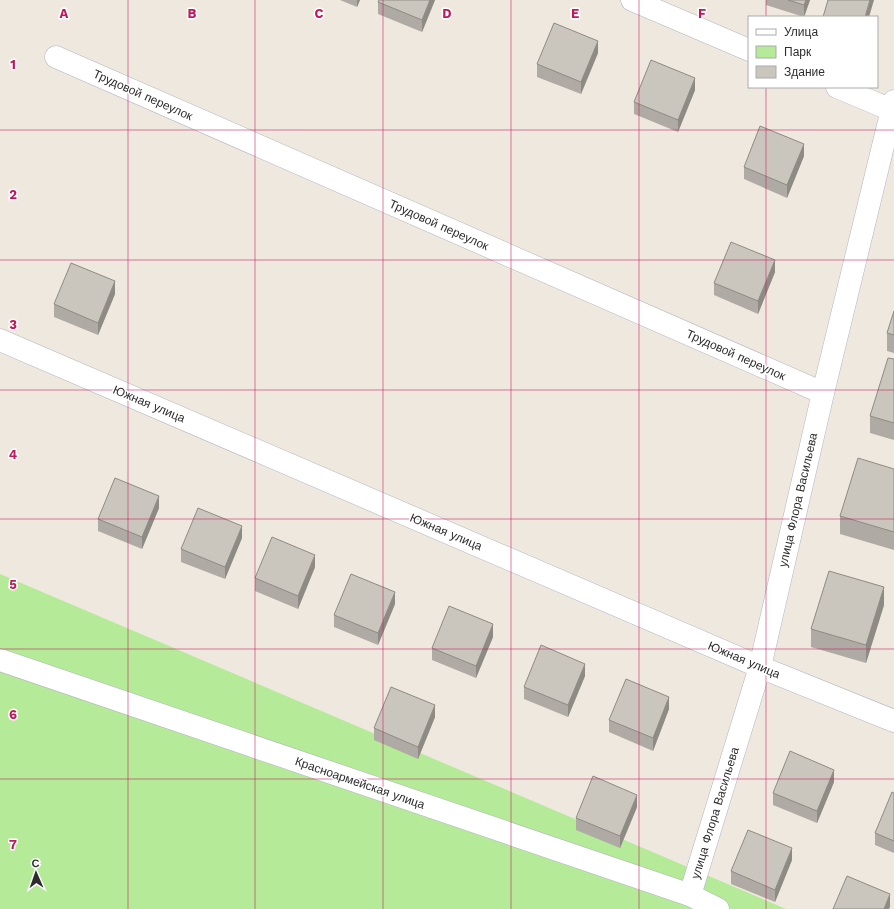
<svg xmlns="http://www.w3.org/2000/svg" width="894" height="909" viewBox="0 0 894 909" font-family="'Work Sans',sans-serif">
<rect width="100%" height="100%" fill="#efe8df"/>
<polygon fill="#b4ea98" points="0,574 786,909 0,909"/>
<g fill="none" stroke-linecap="round" stroke-linejoin="round">
<g stroke="#b3b5c1" stroke-width="23">
<g id="street">
<polyline points="56,57 823,393"/>
<polyline points="0,340 760,667 894,721"/>
<polyline points="0,660 690,895 718,909"/>
<polyline points="690,895 760,667 823,393 894,101"/>
</g>
</g>
<g stroke="#b3b5c1" stroke-width="23">
<g id="secondary">
<polyline points="632,0 749,50"/>
<polyline points="837,87 894,111"/>
</g>
</g>
<use href="#street" stroke="#fff" stroke-width="22"/>
<use href="#secondary" stroke="#fff" stroke-width="22"/>
</g>
<g fill="#afaaa3">
<polygon points="340,0 360,0 357,7"/>
<polygon points="435,0 422,32 378,14 378,2"/>
<polygon points="766,0 810,0 804,17 766,5"/>
<polygon points="598,53 581,94 537,77 537,64"/>
<polygon points="695,90 678,132 634,114 634,102"/>
<polygon points="804,156 787,198 744,179 744,167"/>
<polygon points="775,272 758,314 714,295 714,283"/>
<polygon points="115,294 98,335 54,317 54,304"/>
<polygon points="894,311 894,353 887,351 887,333"/>
<polygon points="894,359 894,440 870,433 870,416"/>
<polygon points="894,469 894,550 840,534 840,516"/>
<polygon points="159,508 142,549 98,531 98,519"/>
<polygon points="242,538 225,579 181,562 181,549"/>
<polygon points="315,567 298,609 255,591 255,578"/>
<polygon points="395,604 378,645 334,627 334,615"/>
<polygon points="884,605 866,663 811,647 811,629"/>
<polygon points="493,637 476,678 432,660 432,648"/>
<polygon points="585,676 568,717 524,699 524,687"/>
<polygon points="669,709 653,751 609,732 609,720"/>
<polygon points="435,717 418,759 374,740 374,728"/>
<polygon points="834,782 817,823 773,805 773,793"/>
<polygon points="894,793 894,853 875,845 875,833"/>
<polygon points="637,807 620,848 576,830 576,818"/>
<polygon points="792,860 775,902 731,884 731,871"/>
</g>
<g fill="#8e8b84">
<polygon points="357,0 360,0 357,7"/>
<polygon points="430,0 435,0 422,32 422,20"/>
<polygon points="806,0 810,0 804,17 804,5"/>
<polygon points="870,0 874,0 869,17 865,17"/>
<polygon points="598,41 598,53 581,94 581,82"/>
<polygon points="695,78 695,90 678,132 678,120"/>
<polygon points="804,144 804,156 787,198 787,185"/>
<polygon points="775,260 775,272 758,314 758,301"/>
<polygon points="115,281 115,294 98,335 98,323"/>
<polygon points="159,496 159,508 142,549 142,537"/>
<polygon points="242,526 242,538 225,579 225,567"/>
<polygon points="315,555 315,567 298,609 298,596"/>
<polygon points="884,587 884,605 866,663 866,645"/>
<polygon points="395,592 395,604 378,645 378,633"/>
<polygon points="493,624 493,637 476,678 476,666"/>
<polygon points="585,664 585,676 568,717 568,705"/>
<polygon points="669,697 669,709 653,751 653,738"/>
<polygon points="435,705 435,717 418,759 418,747"/>
<polygon points="834,770 834,782 817,823 817,811"/>
<polygon points="637,795 637,807 620,848 620,836"/>
<polygon points="792,848 792,860 775,902 775,890"/>
<polygon points="890,894 890,907 889,909 884,909"/>
</g>
<g fill="#cbc6bd" stroke="#8e8b84">
<polygon points="379,0 430,0 422,20 378,2"/>
<polygon points="788,0 806,0 804,5"/>
<polygon points="828,0 870,0 865,17 823,17"/>
<polygon points="554,23 598,41 581,82 537,64"/>
<polygon points="651,60 695,78 678,120 634,102"/>
<polygon points="760,126 804,144 787,185 744,167"/>
<polygon points="731,242 775,260 758,301 714,283"/>
<polygon points="71,263 115,281 98,323 54,304"/>
<polygon points="894,311 894,335 887,333"/>
<polygon points="888,358 894,359 894,423 870,416"/>
<polygon points="858,458 894,469 894,532 840,516"/>
<polygon points="115,478 159,496 142,537 98,519"/>
<polygon points="198,508 242,526 225,567 181,549"/>
<polygon points="272,537 315,555 298,596 255,578"/>
<polygon points="829,571 884,587 866,645 811,629"/>
<polygon points="351,574 395,592 378,633 334,615"/>
<polygon points="449,606 493,624 476,666 432,648"/>
<polygon points="541,645 585,664 568,705 524,687"/>
<polygon points="626,679 669,697 653,738 609,720"/>
<polygon points="391,687 435,705 418,747 374,728"/>
<polygon points="790,751 834,770 817,811 773,793"/>
<polygon points="593,776 637,795 620,836 576,818"/>
<polygon points="892,792 894,793 894,841 875,833"/>
<polygon points="748,830 792,848 775,890 731,871"/>
<polygon points="847,876 890,894 884,909 833,909"/>
</g>
<path fill="none" stroke="#c2185b" stroke-width="1" stroke-opacity="0.55" d="M128,0V909M255,0V909M383,0V909M511,0V909M639,0V909M766,0V17M766,87V909M0,130H894M0,260H894M0,390H894M0,519H894M0,649H894M0,779H894"/>
<g text-anchor="middle" stroke-width="3" stroke-linejoin="round" paint-order="stroke">
<g font-size="12" fill="#2d2d2d" stroke="#fff">
<text transform="translate(143 95) rotate(24)" y="4">Трудовой переулок</text>
<text transform="translate(439 225) rotate(24)" y="4">Трудовой переулок</text>
<text transform="translate(736 355) rotate(24)" y="4">Трудовой переулок</text>
<text transform="translate(149 404) rotate(23)" y="4">Южная улица</text>
<text transform="translate(798 500) rotate(-77)" y="4">улица Флора Васильева</text>
<text transform="translate(446 532) rotate(23)" y="4">Южная улица</text>
<text transform="translate(744 660) rotate(23)" y="4">Южная улица</text>
<text transform="translate(360 783) rotate(19)" y="4">Красноармейская улица</text>
<text transform="translate(715 813) rotate(-73)" y="4">улица Флора Васильева</text>
</g>
</g>
<g font-size="13" text-anchor="middle" font-weight="bold" fill="#c2185b" stroke="#fff" stroke-width="3" stroke-linejoin="round" paint-order="stroke">
<text x="64" y="18">A</text>
<text x="192" y="18">B</text>
<text x="319" y="18">C</text>
<text x="447" y="18">D</text>
<text x="575" y="18">E</text>
<text x="702" y="18">F</text>
<text x="13" y="69">1</text>
<text x="13" y="199">2</text>
<text x="13" y="329">3</text>
<text x="13" y="459">4</text>
<text x="13" y="589">5</text>
<text x="13" y="719">6</text>
<text x="13" y="849">7</text>
</g>
<rect x="748" y="16" width="130" height="72" fill="#ffffff" stroke="#ababab"/>
<rect x="756" y="29" width="20" height="6" fill="#ffffff" stroke="#ababab"/>
<text x="784" y="36" font-size="12" fill="#2d2d2d">Улица</text>
<rect x="756" y="46" width="20" height="12" fill="#b4ea98" stroke="#ababab"/>
<text x="784" y="56" font-size="12" fill="#2d2d2d">Парк</text>
<rect x="756" y="66" width="20" height="12" fill="#cbc6bd" stroke="#ababab"/>
<text x="784" y="76" font-size="12" fill="#2d2d2d">Здание</text>
<g transform="translate(36 873) rotate(358)" stroke="#ffffff" stroke-width="3" paint-order="stroke">
<path d="M0-3L7 15L0 10L-7 15Z" fill="#2d2d2d"/>
<text y="-6" font-size="11" font-weight="bold" text-anchor="middle" fill="#2d2d2d">С</text>
</g>
</svg>
